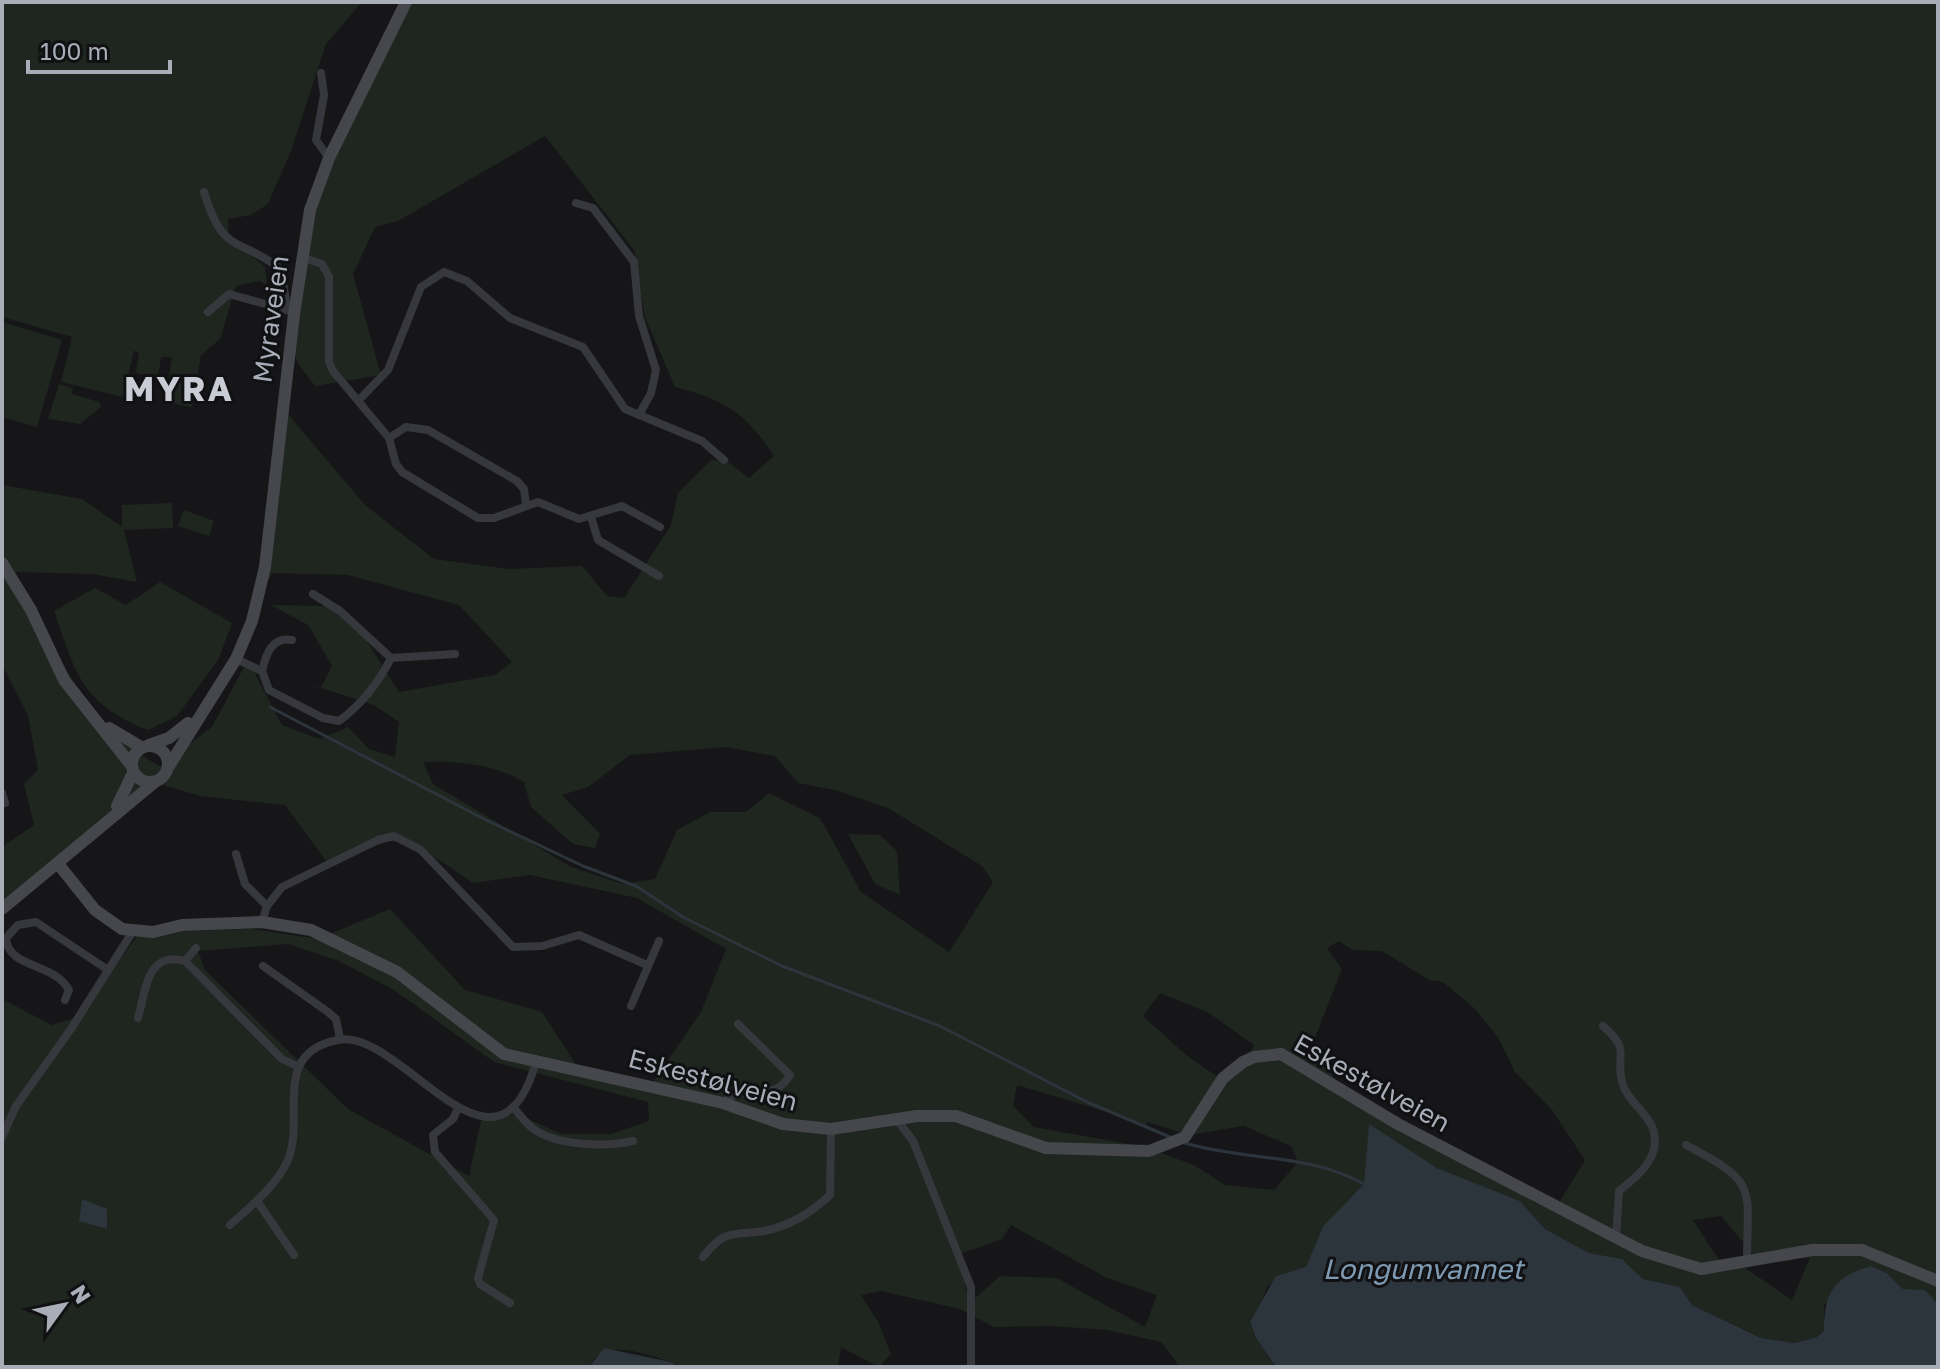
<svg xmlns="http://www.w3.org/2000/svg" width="1940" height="1369" viewBox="0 0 1940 1369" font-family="'Golos Text',sans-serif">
<rect width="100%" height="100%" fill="#161618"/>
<g fill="#1e261f" fill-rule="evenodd">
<polygon points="2,2 362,2 326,44 291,151 268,204 251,215 228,219 229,236 265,267 267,286 260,281 236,286 220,339 201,355 192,407 165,402 172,357 161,357 158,377 136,373 139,352 134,351 123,397 61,382 72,337 2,317"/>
<path d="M406,2H1938V1304L1925,1290L1903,1289L1888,1274L1824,1304V1331L1817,1337L1795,1343L1761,1338L1692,1305L1680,1287L1643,1279L1622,1259L1589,1253L1545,1229L1520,1201L1437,1168L1378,1132L1364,1184L1323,1226L1306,1267L1267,1286L1258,1313L1250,1322L1256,1338L1276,1367H1187L1178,1364L1161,1342L1107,1330L1051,1326L994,1327L960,1309L881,1291L861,1295L878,1322L891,1354L879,1367L841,1347L838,1367H678L671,1362C646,1355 604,1336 589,1367H2V999L52,1025L77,1017L140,932L253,929L318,939L390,909L465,990L542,1012L579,1069L649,1088L701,1012L726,949L637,898L530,875L473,883L426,851L389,840L330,866L285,805L200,796L147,780L2,912V847L34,825L24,784L38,770L28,715L2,665V485L82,499L122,527V505L172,503L173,528L124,530L137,582L92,574L15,572C51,643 87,727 160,766L212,727L245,665L259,672L255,674L282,725L320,739L348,727L369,749L395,757L399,722L374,705L306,683L321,687L332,666L308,625L271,605L328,606L366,640L399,692L495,675L512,662L459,605L348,575L272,573L267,583L287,413L365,505L434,559L509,569L582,566L607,596L624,598L671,525L678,493L711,460L728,462L749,478L774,456C746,413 725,400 675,387L645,317L634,250L545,136L398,221L375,227L353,274L381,375L315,386C309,377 298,366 295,356C270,262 366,89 406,2ZM725,747L775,756L798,783L835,790L888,808L982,866L993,882L949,952L861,892L820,818L769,793L746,812H710L677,830L655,879L623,884L571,867L433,784L423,762C456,761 495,764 524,782L531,807L573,844L595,848L600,834L562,795L588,787L630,755ZM1339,941L1352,950L1382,951L1429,980L1443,982L1474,1008L1498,1037L1515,1072L1552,1110L1585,1160L1556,1208L1535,1203L1514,1187L1339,1089L1314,1040L1342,969L1327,948ZM288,944L339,961L394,990L494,1062L648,1102L649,1121L611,1134H561L517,1114L482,1116L469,1176L348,1109L205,970L198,951ZM1160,993L1209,1013L1254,1045L1246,1061L1219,1078L1185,1054L1143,1016ZM1017,1085L1124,1117L1144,1127L1147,1122L1189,1135L1244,1126L1291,1146L1298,1162L1274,1190L1225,1185L1196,1166L1145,1147L1034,1127L1013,1106ZM1721,1216L1758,1260L1810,1258L1792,1300L1735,1261L1722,1265L1693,1220ZM1011,1225L1107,1278L1157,1295L1145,1327L1057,1278L1000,1276L973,1300L967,1294L960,1254L1002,1239Z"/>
<polygon points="2,322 62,340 37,427 2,417"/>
<polygon points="59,384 73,388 72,394 99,402 101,407 80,424 48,419"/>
<polygon points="184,510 214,521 209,536 178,526"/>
<path d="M160,582L232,623L218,660L177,716L148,730C81,703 76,674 54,611L95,588L126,605Z"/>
<polygon points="848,834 880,835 897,851 900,895 875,884"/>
</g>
<g fill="#2c353c">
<path d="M1369,1124L1437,1168L1520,1201L1545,1229L1589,1253L1622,1259L1643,1279L1680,1287L1692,1305L1761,1338L1795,1343L1817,1337L1824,1331C1824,1293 1833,1277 1871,1266L1888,1274L1903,1289L1925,1290L1938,1304V1367H1276L1256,1338L1250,1322L1276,1276L1306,1267L1323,1226L1364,1184Z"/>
<polygon points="82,1199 107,1209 107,1229 79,1221"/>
<polygon points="604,1348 671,1362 678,1367 589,1367"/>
</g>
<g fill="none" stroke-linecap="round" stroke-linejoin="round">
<g stroke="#2c353c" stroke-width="3">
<polyline points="270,707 482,818 583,866 636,886 683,917 782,966 940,1026 1087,1102 1170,1137"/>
<path d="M1185,1143C1245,1161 1308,1153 1364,1184"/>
</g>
<g stroke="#37383d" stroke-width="8">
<polyline points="321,73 324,95 316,140 329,158"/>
<path d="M204,192C223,255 237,236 281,269L287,308"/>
<polyline points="576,203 593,208 634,262 639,316 656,370 651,393 639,415"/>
<polyline points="302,257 322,264 329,277 329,362 333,371 389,438"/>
<polyline points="208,312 229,294 290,311"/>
<polyline points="359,400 388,370 421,287 444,272 467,281 510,318 583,347 625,409 702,441 724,460"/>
<polyline points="526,505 524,489 517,481 428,430 406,427 389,438 396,464 402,472 478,518 494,518 538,502 579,519 622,506 660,527"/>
<polyline points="591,517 598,540 659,576"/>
<polyline points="391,658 455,654"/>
<path d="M236,659L262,671L269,690L323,718L339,721C362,704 378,684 391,658L340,611L313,594"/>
<path d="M262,671C266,654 272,636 292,640"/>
<polyline points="2,793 5,803"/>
<polyline points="236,854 245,884 267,906"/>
<polyline points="262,922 267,906 282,887 378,840 394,836 421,850 513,947 542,946 579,935 647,965"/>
<polyline points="185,961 196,948"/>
<polyline points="263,966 328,1012 336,1019 340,1039"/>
<path d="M65,1000L69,990C54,962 8,969 6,938L18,925L36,922L108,970"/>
<polyline points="631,1006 659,941"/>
<path d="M138,1018C146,990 147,950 185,961L282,1059L299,1067"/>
<path d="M1603,1026C1632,1052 1615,1052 1622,1082C1627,1101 1647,1112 1653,1129C1662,1157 1637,1177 1619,1191L1616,1238"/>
<path d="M723,1103C748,1079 772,1106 790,1075L738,1024"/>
<path d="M513,1107C520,1115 526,1124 535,1130C559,1146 606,1147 633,1141"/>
<polyline points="458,1108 453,1119 433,1135 435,1152 494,1220 478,1278 480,1284 510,1303"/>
<polyline points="897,1120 913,1141 971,1287 971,1367"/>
<polyline points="2,1137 16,1106 71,1029 133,931"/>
<path d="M1686,1145C1760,1184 1747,1186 1747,1262"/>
<polyline points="257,1201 294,1255"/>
<path d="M230,1225C251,1206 275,1187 287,1162C307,1120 269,1053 338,1040C401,1027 496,1203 536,1062"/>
<path d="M703,1257C726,1228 731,1236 764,1231C790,1226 811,1213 830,1195L831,1129"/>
</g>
<g stroke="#45474d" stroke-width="12">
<polyline points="2,563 31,610 64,680 131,765"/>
<polyline points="109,728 141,747"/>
<polyline points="149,745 169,738 188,723"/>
<circle cx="150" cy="764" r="18"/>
<polyline points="169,766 236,659 252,621 265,567 294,314 310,210 329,158 406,2"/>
<polyline points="117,806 133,773"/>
<polyline points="59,865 95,910 122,929 153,932 182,925 262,922 311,930 397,972 504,1054 723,1103 783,1124 831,1129 917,1116 956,1116 1046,1148 1149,1151 1185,1137 1223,1078 1243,1062 1254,1057 1281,1054 1398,1124 1642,1251 1701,1269 1812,1250 1862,1250 1938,1281"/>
<polyline points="2,909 155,782"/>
</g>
</g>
<g text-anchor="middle" stroke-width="6" stroke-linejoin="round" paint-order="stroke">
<g font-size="26" fill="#a8adb8" stroke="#111113">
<text transform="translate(271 319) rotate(-82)" y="9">Myraveien</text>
<text transform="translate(713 1080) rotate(15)" y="9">Eskestølveien</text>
<text transform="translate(1372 1083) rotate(29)" y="9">Eskestølveien</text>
</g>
<g font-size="28" font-style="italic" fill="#7f9bb3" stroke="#111113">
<text x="1423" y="1279">Longumvannet</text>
</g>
<g font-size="34" font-weight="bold" letter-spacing="2" fill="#c9ccd4" stroke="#111113">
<text x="179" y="401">MYRA</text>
</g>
</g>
<rect width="1940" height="1369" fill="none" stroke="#a8adb8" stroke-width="8"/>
<g transform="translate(64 1305) rotate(57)" stroke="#111113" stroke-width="6" paint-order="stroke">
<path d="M0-6L14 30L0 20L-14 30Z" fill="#a8adb8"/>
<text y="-12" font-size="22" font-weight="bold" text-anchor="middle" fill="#a8adb8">N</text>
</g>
<path d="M28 60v12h142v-12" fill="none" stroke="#a8adb8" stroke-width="4"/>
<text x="40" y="60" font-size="24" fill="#a8adb8" stroke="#111113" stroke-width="6" paint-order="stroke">100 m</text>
</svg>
